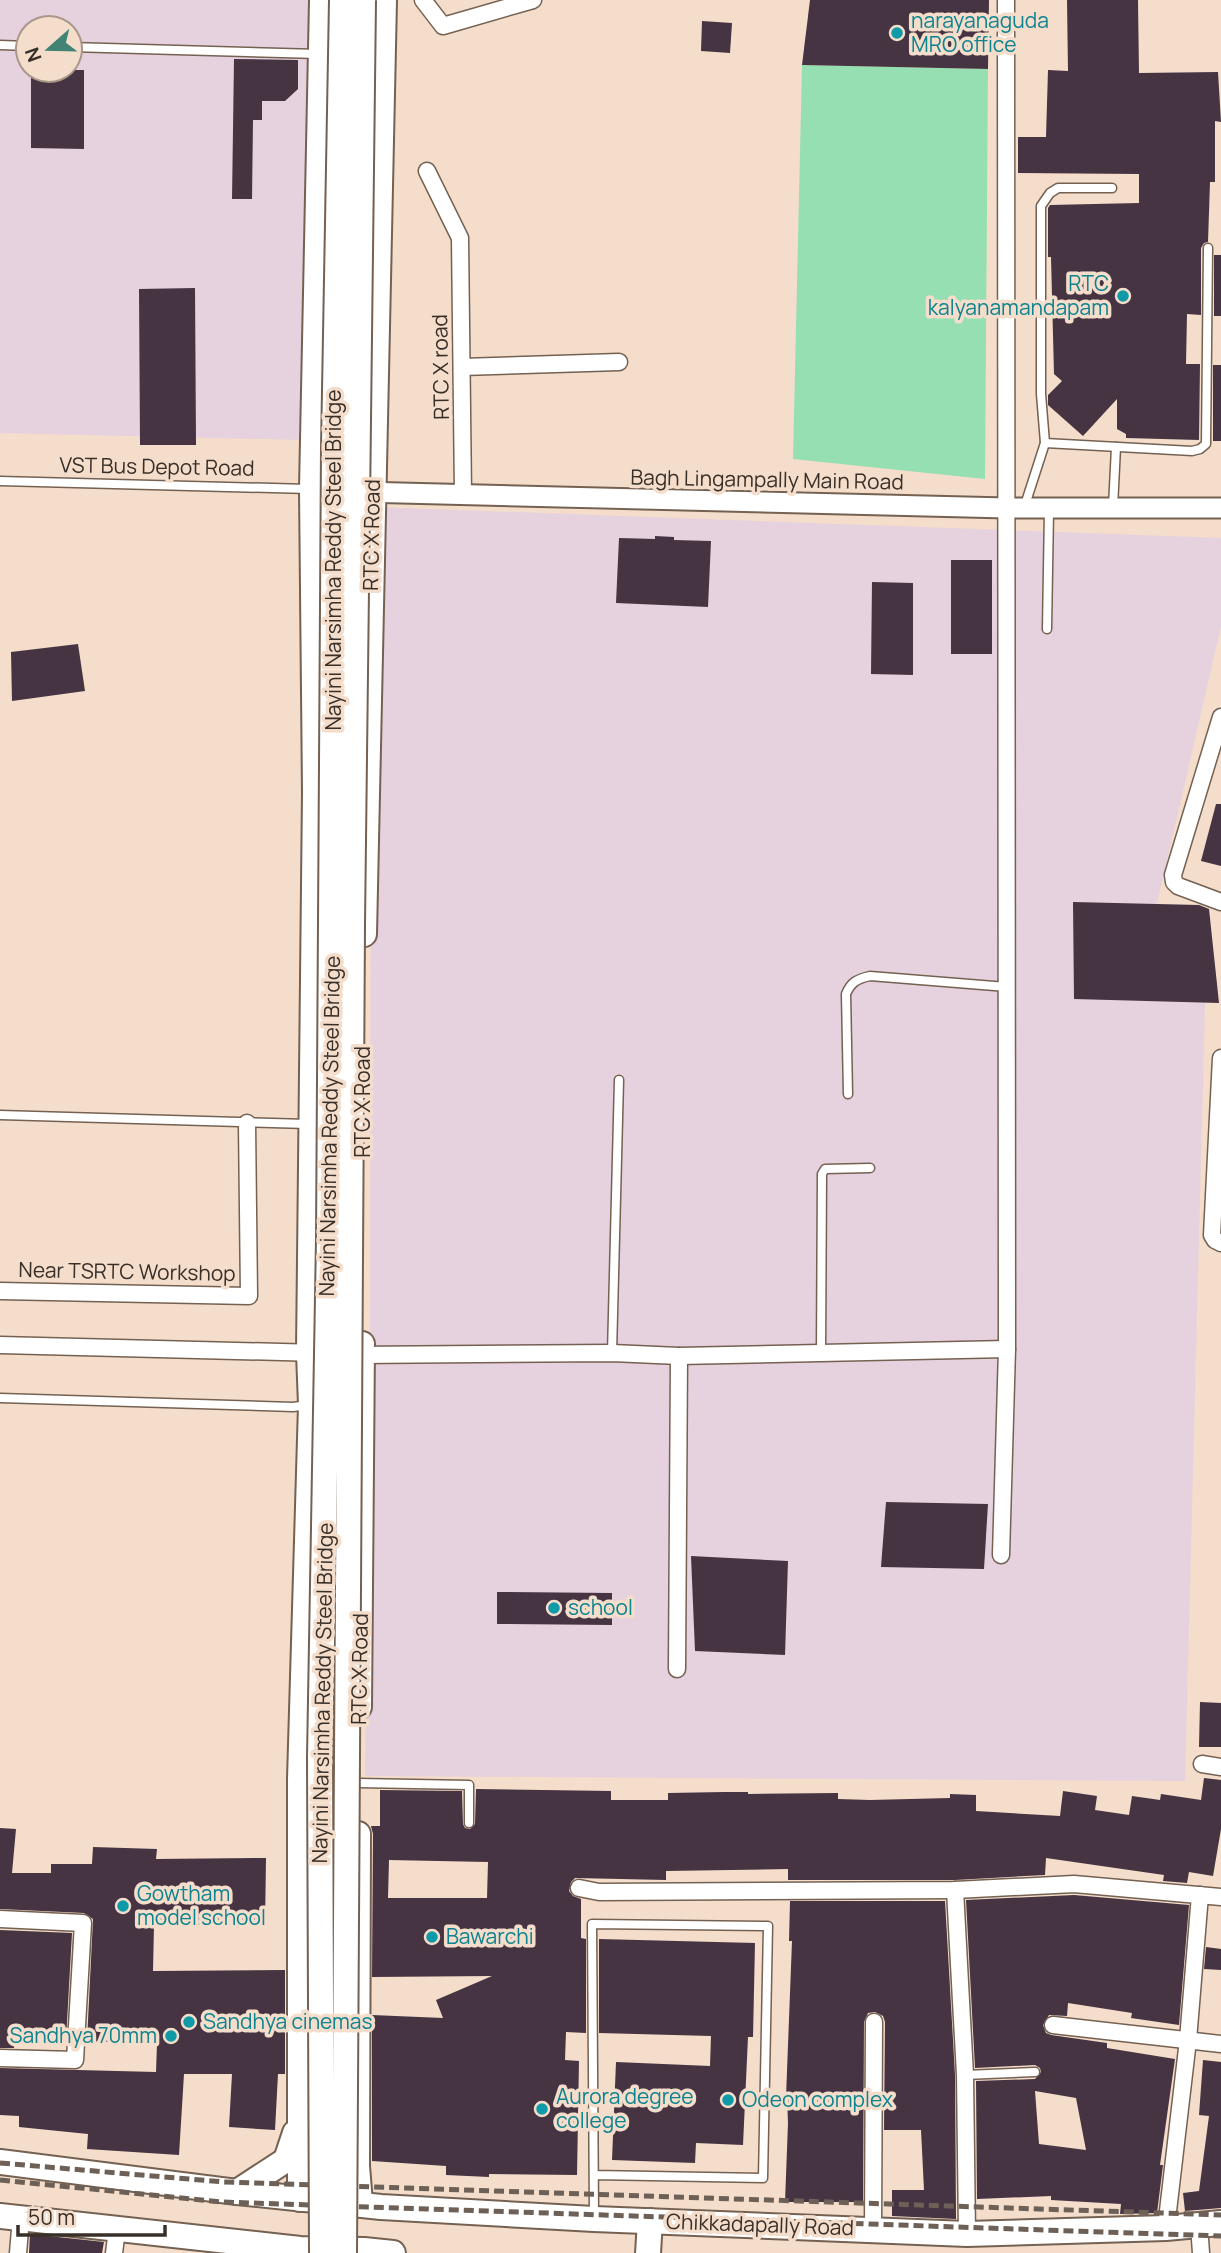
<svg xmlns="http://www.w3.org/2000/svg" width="1221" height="2253" viewBox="0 0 1221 2253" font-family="Manrope,sans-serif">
<rect width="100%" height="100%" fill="#f4ddcb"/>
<g fill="#e6d1de" fill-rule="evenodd">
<path d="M0,0H314L305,440L0,433ZM28,28H70V70H28Z"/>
<polygon points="376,507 1221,538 1221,626 1156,908 1207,926 1185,1781 365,1776 370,1315 371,709"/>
</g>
<polygon fill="#96dfb2" points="802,65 988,69 985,479 793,459"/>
<g fill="#463442" fill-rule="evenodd">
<polygon points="810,0 989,0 988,69 802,65"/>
<polygon points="1067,0 1138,0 1139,73 1218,72 1221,122 1215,121 1215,182 1210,182 1208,242 1204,243 1201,248 1201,315 1187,314 1186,364 1200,364 1199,440 1126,438 1126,434 1117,429 1117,399 1083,436 1048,405 1048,395 1062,381 1054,374 1051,257 1048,257 1048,208 1050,205 1139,203 1139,174 1018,173 1018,137 1046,137 1048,70 1068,71"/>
<polygon points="702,21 732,23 730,53 701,51"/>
<polygon points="234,59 298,60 298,89 285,101 262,101 262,120 253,120 252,199 232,199"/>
<polygon points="31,70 84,70 84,149 31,148"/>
<rect x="1214" y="255" width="7" height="61"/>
<polygon points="195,288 196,445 140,445 139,289"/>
<rect x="1213" y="365" width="8" height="76"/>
<polygon points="655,536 674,537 674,540 711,541 708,607 616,603 619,538 655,539"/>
<rect x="951" y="560" width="41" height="94"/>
<polygon points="872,582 913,583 913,675 871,674"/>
<polygon points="78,644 85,691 12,701 11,652"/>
<polygon points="1216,804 1221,804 1221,866 1201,861"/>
<polygon points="1073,902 1199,905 1209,909 1219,1003 1074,999"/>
<polygon points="886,1502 988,1504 984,1569 881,1567"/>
<polygon points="691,1556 788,1561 785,1655 695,1651"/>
<polygon points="497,1592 612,1593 612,1625 497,1624"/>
<polygon points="1200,1702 1221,1703 1221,1747 1199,1747"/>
<path d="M1204,1778L1221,1780V1829L1213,1876L1189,1872L1187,1883L1163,1881L1164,1875L1046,1858L1045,1875L955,1880H788V1869L666,1871V1880L575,1878L571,1882L569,1891L573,1896L581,1899V1938L586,1939V2033L566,2032L565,2060L579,2061L577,2175L489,2174V2177L446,2175V2166L372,2161V2015L443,2018L436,2000L492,1976L372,1977L373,1834L371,1826H380V1790L462,1791L463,1824L465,1828L470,1829L475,1824L476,1789L611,1791V1800H668V1793L724,1792H748V1794L838,1793V1799L870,1800L950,1798V1794L976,1795V1811L1060,1816L1063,1791L1097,1796L1095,1810L1129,1815L1132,1796L1160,1800L1161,1794L1201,1800ZM389,1860L488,1862L487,1898H388Z"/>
<polygon points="0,1828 16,1829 12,1873 51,1873 51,1864 92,1864 93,1847 157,1849 156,1859 266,1858 265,1924 154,1925 153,1971 285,1970 285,2074 278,2074 275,2130 229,2127 232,2074 184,2074 179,2155 87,2149 88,2134 19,2127 19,2116 0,2115 0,2068 156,2072 157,2044 87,2041 93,1919 84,1913 0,1909"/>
<path d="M1074,1895L1189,1905L1179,2025L1131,2018L1132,2013L1068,2003L1067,2016L1049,2015L1043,2025L1046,2033L1051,2035L1107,2043V2048L1175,2059L1160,2165H1163L1157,2213L1120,2214L1121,2204L1051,2200V2196L977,2199L976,2081L1035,2079L1041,2072L1040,2068L1035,2065L975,2068L966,1900ZM1035,2091L1076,2098L1086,2150L1039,2144Z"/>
<polygon points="790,1901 945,1901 955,2075 956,2219 892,2216 892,2190 924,2190 921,2130 884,2130 885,2022 883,2016 875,2012 868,2013 864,2022 863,2202 785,2202 788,2123 787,2097 786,2097 792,1941 789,1941"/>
<polygon points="0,1930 72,1933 66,2040 15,2038 14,2048 0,2048"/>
<polygon points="599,1939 755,1943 753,2037 748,2037 743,2145 696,2143 695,2163 612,2160 616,2062 710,2066 711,2036 599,2033"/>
<polygon points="1206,1947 1221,1949 1221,1970 1204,1969"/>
<polygon points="1203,2060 1221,2062 1221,2208 1185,2211 1183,2193 1199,2191 1209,2116 1199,2115"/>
<polygon points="30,2234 104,2242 102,2253 29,2253"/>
</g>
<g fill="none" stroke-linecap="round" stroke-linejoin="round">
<g stroke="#756151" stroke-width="11">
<g id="service">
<polyline points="0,45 28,46"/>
<polyline points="70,47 319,54"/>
<polyline points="1045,443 1041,394 1041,206 1050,193 1058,188 1112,188"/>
<polyline points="0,481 309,489"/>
<polyline points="1113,507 1116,447"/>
<polyline points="1024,508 1045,443 1192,451 1200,449 1206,444 1208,248"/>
<polyline points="1047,629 1049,510"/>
<path d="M848,1094L846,994C851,982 857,979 870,976L1007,987"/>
<polyline points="0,1115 308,1124"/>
<polyline points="612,1353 619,1080"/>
<polyline points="821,1353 822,1174 825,1169 870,1168"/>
<polyline points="0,1398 293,1407 308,1405"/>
<polyline points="358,1783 469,1785 469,1823"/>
<polyline points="965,2075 1035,2072"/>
<polyline points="594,2175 763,2178 768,1926 592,1924 594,2216"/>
</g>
</g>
<g stroke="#756151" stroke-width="19">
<g id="minor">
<polyline points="423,0 443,26 533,0"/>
<polyline points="427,171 460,238 463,495"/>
<polyline points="462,367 619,362"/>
<polyline points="1221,717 1173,875 1174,882 1178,886 1221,902"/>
<polyline points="1221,1058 1212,1235 1215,1240 1221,1243"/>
<polyline points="0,1291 249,1296 247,1123"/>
<polyline points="0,1345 319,1353"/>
<polyline points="355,1355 612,1353 679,1356 1007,1349"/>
<polyline points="1001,1555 1007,1349 1006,0"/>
<polyline points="677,1669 679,1356"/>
<polyline points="1202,1764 1221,1767"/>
<polyline points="579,1888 599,1892 955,1890 1074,1884 1221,1897"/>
<polyline points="955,1890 965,2075 967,2234"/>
<polyline points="0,1919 83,1923 75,2060 0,2058"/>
<polyline points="1053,2025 1221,2044"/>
<polyline points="1199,2225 1201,2253"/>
<polyline points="1166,2228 1188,2040 1200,1895"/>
<polyline points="873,2230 874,2022"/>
<polyline points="18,2253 21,2218"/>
<polyline points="114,2253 117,2230"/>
</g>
</g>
<g stroke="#756151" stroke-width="23">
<polyline id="tertiary" points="361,492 1007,508 1221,508"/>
</g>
<g stroke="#756151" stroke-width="28">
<g id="primary">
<polyline points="364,934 384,0"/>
<polyline points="359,1707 362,1344"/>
<polyline points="358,1834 357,2166 360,2203"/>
<polyline points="0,2162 237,2192 381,2207 594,2219 967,2234 1166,2228 1221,2223"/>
<polyline points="237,2192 286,2160 295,2133"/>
<polyline points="300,2199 300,1779 311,1405 309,1353 315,793 312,489 322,0"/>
<polyline points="0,2216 300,2249 364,2250 393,2253"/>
<polyline points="648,2253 650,2221"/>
</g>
</g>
<use href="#service" stroke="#fff" stroke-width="8"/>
<use href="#minor" stroke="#fff" stroke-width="16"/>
<use href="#tertiary" stroke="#fff" stroke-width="19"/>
<use href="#primary" stroke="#fff" stroke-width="24"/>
<g stroke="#6d6056" stroke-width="5" stroke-dasharray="10 5" stroke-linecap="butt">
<polyline points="0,2163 224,2182 1221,2215"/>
<polyline points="0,2180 222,2202 1221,2236"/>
</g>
<g stroke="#756151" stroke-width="28" stroke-linecap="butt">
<g id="primary-bridge">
<polyline points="322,2253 320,1757 329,1239 334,447 342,0"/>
<polyline points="344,2253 352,925 363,0"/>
</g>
</g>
<use href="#primary-bridge" stroke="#fff" stroke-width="24"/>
</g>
<g fill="#0f9aa8" stroke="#f4ddcb" stroke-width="2.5">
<circle cx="897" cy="33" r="7"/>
<circle cx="1123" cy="296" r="7"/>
<circle cx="554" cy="1608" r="7"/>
<circle cx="123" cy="1906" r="7"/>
<circle cx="432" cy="1937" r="7"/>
<circle cx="189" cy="2022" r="7"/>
<circle cx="171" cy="2036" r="7"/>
<circle cx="728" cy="2100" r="7"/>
<circle cx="542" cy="2109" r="7"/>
</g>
<g text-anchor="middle" stroke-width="7" stroke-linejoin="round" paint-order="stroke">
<g font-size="21" fill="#0d838f" stroke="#f4ddcb" text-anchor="start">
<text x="911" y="28">narayanaguda<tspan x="911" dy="24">MRO office</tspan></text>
<text x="1109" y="291" text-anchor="end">RTC<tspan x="1109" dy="24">kalyanamandapam</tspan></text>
<text x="568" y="1615">school</text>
<text x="137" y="1901">Gowtham<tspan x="137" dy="24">model school</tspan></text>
<text x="446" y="1944">Bawarchi</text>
<text x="203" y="2029">Sandhya cinemas</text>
<text x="157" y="2043" text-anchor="end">Sandhya 70mm</text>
<text x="556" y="2104">Aurora degree<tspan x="556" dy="24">college</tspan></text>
<text x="742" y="2107">Odeon complex</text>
</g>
<g font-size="21" fill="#382f28" stroke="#f4ddcb">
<text transform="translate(441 367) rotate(-91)" y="7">RTC X road</text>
<text transform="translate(157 467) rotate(1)" y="7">VST Bus Depot Road</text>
<text transform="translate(767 480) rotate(1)" y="7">Bagh Lingampally Main Road</text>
<text transform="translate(372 535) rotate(-89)" y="7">RTC X Road</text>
<text transform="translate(334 560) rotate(-90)" y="7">Nayini Narsimha Reddy Steel Bridge</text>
<text transform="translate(363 1102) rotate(-90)" y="7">RTC X Road</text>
<text transform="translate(330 1126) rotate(-89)" y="7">Nayini Narsimha Reddy Steel Bridge</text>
<text transform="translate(127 1272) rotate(1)" y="7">Near TSRTC Workshop</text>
<text transform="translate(360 1669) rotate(-89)" y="7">RTC X Road</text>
<text transform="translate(323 1693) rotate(-89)" y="7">Nayini Narsimha Reddy Steel Bridge</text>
<text transform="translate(760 2225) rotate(2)" y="7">Chikkadapally Road</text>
</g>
</g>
<g transform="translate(49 49) rotate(250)"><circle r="33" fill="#f4ddcb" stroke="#a9978a" stroke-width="2"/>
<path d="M0-5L12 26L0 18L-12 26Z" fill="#418374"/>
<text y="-10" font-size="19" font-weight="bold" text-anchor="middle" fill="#382f28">N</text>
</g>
<path d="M18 2225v10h147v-10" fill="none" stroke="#382f28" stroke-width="3.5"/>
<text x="28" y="2225" font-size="21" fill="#382f28" stroke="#f4ddcb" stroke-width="5" paint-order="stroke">50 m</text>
</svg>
